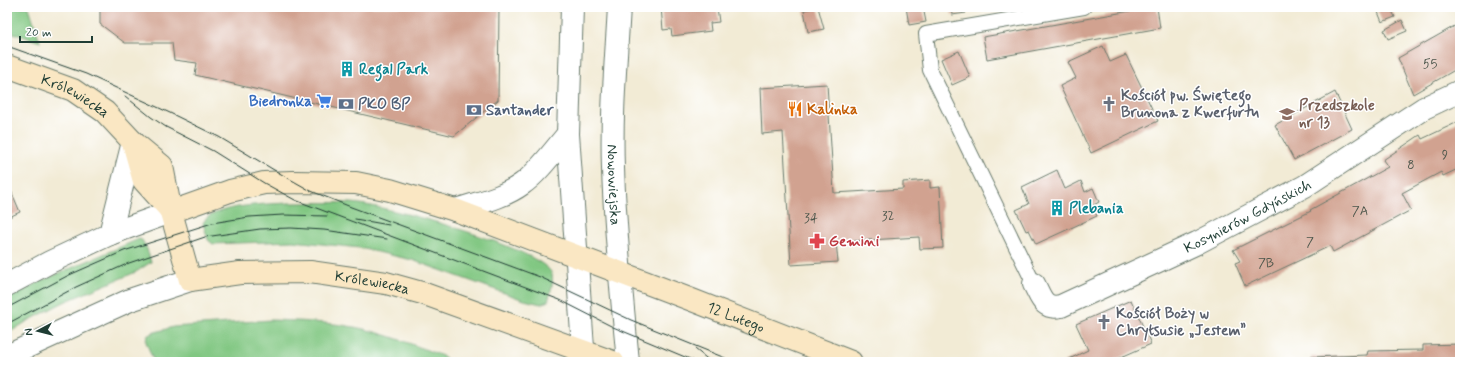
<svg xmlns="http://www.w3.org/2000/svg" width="1467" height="369" viewBox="0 0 1467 369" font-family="Mynerve,sans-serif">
<rect width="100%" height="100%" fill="#fff"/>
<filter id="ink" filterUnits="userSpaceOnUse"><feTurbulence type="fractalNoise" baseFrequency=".025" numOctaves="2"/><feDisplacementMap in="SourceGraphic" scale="8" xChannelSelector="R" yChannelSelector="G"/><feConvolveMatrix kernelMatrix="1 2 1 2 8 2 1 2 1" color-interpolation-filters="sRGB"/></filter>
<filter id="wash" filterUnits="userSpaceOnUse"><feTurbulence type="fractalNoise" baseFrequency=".012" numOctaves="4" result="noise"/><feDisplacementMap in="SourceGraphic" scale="16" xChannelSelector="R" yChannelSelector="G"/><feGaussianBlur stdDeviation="0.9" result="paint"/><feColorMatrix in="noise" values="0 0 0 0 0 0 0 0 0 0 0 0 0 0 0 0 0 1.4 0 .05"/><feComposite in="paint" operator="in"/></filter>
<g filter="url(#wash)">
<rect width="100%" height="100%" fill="#f2ebd5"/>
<g fill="#81c782" stroke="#50825b">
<polygon points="7,7 29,7 40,42 7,31"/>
<path d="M290,203C311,203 331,202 351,203C385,205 534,246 551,272C555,279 550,294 548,301L541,304L524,300L412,260L360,248L293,241L213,244L208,240L203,223C212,204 272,204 290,203Z"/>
<polygon points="139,239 142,240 147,249 151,262 136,272 64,302 26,322 7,334 7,299 43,280"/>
<path d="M271,320C299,321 327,322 354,327C386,333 416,346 445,357L448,362H154L146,342L147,336L152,333L173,327Z"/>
</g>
<g id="blocks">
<g fill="#d1a290">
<polygon points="100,7 499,7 498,100 454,136 195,75 197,63 174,60 172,43 125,43 100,24"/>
<polygon points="661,7 717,7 719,22 710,23 711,31 672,36 671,29 663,30"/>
<polygon points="818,7 824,29 808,32 804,10"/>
<polygon points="906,7 923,7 926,22 909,25"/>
<polygon points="951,7 964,7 966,13 952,15"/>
<polygon points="1153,7 1157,7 1160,28 987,59 983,37"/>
<polygon points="1376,7 1390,7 1395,17 1382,22"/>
<polygon points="1402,20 1407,31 1388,39 1384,30"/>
<polygon points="1460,23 1460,67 1413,94 1398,58"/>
<polygon points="1103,46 1110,62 1126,55 1158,121 1091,153 1060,86 1076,78 1068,62"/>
<polygon points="959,51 970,77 952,85 941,59"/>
<polygon points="827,84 834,193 903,189 903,182 930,180 930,188 940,187 943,248 920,249 919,237 836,242 838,262 791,265 783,132 762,134 760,88"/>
<polygon points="1335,92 1352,129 1294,160 1275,125"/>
<polygon points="1460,121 1460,168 1443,176 1441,172 1402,193 1411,210 1333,252 1330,246 1245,286 1235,263 1240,261 1233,250 1311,211 1310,210 1388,167 1383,160 1420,135 1422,139"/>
<polygon points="1057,170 1065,189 1081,181 1085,192 1093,188 1099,202 1092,206 1097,216 1036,244 1029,230 1026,231 1016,210 1029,204 1022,187"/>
<polygon points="7,181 20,212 7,218"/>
<polygon points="1131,300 1151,344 1110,362 1063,362 1088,350 1076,324"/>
<polygon points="1460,344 1460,362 1311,362 1311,357 1367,355 1368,351 1423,350 1423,345"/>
</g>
</g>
</g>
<g filter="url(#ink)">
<use href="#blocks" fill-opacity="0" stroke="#697a6c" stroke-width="1"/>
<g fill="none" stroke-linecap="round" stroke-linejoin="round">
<g stroke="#697a6c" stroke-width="16">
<polyline id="service" points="1034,284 930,70 926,34 1084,7"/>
</g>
<g stroke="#697a6c" stroke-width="24">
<g id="minor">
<path id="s1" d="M1034,284C1041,297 1043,310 1061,306L1197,243L1305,186L1424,108L1460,91"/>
</g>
</g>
<g stroke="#697a6c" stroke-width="24">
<g id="tertiary">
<polyline points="572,7 568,134 584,362"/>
<path id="s2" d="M619,7C616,61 611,114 613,168C615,233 622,297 628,362"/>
<path d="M455,210C477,203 503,198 522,184C538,173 555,149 568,134"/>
<polyline points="110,234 133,142"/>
<polyline points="7,285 50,262 110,234 171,212"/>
<polyline points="7,356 130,300 190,280"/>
</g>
</g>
<g stroke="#697a6c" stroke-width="24">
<g id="secondary">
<path id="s3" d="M7,66L73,90L105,112L133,142L162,166L171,212L190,280L240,273L310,272L386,283L422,293L613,362"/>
<polyline points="133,142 144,181 171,211"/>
<path id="s4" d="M171,212L230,191L264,183L293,182L356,183L390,190L455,210L692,300L851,362"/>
</g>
</g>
<use href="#service" stroke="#fff" stroke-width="14"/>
<use href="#minor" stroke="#fff" stroke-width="22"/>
<use href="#tertiary" stroke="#fff" stroke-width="22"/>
<use href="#secondary" stroke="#fae7c3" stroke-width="22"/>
<g stroke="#1f3d34" stroke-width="1">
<polyline points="7,46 86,74 170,113 219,137 274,170 311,191 351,207 540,277 631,320 735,362"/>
<polyline points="125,96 151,117 166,127 213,151 264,183 295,200 560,300 613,327 697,362"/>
<polyline points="355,219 389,225"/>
<polyline points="7,308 67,276 124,251 212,223 249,217 283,215 327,216"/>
<polyline points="7,324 76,287 129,263 205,237 260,229 291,228 324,230 387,239"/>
<polyline points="695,349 711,362"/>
</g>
</g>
</g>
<defs>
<g id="building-bare" transform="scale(1.2)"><path d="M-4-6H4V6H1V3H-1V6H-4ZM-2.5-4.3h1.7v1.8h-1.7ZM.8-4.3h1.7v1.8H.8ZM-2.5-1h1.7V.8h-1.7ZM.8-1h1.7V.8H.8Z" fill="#0f9aa8" stroke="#fff" stroke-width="2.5" paint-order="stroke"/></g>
<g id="supermarket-bare" transform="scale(1.2)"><path d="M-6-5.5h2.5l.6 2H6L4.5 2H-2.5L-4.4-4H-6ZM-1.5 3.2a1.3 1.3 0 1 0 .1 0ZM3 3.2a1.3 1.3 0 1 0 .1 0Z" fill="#3f7fe0" stroke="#fff" stroke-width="2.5" paint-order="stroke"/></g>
<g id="bank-bare" transform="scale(1.2)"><path d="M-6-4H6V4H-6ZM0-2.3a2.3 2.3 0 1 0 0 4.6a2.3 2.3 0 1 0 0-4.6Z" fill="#5c6f8a" stroke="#fff" stroke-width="2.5" paint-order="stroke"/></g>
<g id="church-bare" transform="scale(1.2)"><path d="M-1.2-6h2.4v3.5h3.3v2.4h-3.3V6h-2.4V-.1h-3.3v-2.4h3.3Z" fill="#6b7280" stroke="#fff" stroke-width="2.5" paint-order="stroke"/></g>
<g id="restaurant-bare" transform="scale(1.2)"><path d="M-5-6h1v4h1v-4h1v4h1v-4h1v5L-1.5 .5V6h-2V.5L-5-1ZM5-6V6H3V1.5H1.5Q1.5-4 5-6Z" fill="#e8710a" stroke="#fff" stroke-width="2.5" paint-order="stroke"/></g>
<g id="school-bare" transform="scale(1.2)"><path d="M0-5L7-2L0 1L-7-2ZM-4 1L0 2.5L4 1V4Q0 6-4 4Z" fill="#8d6e63" stroke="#fff" stroke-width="2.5" paint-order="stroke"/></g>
<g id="pharmacy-bare" transform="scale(1.2)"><path d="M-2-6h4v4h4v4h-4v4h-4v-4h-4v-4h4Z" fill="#e0444e" stroke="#fff" stroke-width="2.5" paint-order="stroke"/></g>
</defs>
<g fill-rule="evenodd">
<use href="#building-bare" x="347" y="69"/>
<use href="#supermarket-bare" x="324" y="101"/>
<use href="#bank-bare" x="346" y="104"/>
<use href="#church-bare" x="1109" y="104"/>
<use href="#restaurant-bare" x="795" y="109"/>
<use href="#bank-bare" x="474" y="110"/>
<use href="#school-bare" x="1287" y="114"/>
<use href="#building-bare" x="1057" y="208"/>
<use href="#pharmacy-bare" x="817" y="241"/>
<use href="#church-bare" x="1104" y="322"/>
</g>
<g text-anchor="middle" stroke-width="3" stroke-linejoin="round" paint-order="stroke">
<g font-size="13" fill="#4c564b">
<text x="1430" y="68">55</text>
<text x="1445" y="159">9</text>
<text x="1411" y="169">8</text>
<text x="1360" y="215">7A</text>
<text x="888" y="220">32</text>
<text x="811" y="222">34</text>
<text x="1310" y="246">7</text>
<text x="1266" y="267">7B</text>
</g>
<g font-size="15" font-weight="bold" fill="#0d838f" stroke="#fff" text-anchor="start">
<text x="359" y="74">Regal Park</text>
<text x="1069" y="213">Plebania</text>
</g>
<g font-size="15" font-weight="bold" fill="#5b616d" stroke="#fff" text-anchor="start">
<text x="1121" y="100">Kościół pw. Świętego<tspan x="1121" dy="17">Brunona z Kwerfurtu</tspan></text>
<text x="1116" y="318">Kościół Boży w<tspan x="1116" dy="17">Chrytsusie „Jestem”</tspan></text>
</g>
<g font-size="15" fill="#1f3d34" stroke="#fff">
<text dy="5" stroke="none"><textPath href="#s3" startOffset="75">Królewiecka</textPath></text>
<text dy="5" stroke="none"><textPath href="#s2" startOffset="178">Nowowiejska</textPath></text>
<text dy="5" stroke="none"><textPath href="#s1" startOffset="246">Kosynierów Gdyńskich</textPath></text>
<text dy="5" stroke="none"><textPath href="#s3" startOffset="489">Królewiecka</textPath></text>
<text dy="5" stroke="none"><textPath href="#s4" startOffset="593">12 Lutego</textPath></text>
</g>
<g font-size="15" font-weight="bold" fill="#366cbe" stroke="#fff" text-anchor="end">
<text x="312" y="106">Biedronka</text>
</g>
<g font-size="15" font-weight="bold" fill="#4e5e75" stroke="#fff" text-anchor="start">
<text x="358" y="109">PKO BP</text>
<text x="486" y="115">Santander</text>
</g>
<g font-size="15" font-weight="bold" fill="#785e54" stroke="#fff" text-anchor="start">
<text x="1299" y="110">Przedszkole<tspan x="1299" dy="17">nr 13</tspan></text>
</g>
<g font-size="15" font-weight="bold" fill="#c56008" stroke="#fff" text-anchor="start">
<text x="807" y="114">Kalinka</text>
</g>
<g font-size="15" font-weight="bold" fill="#be3a42" stroke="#fff" text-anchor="start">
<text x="829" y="246">Gemini</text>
</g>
</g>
<rect width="1467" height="369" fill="none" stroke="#fff" stroke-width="24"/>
<g transform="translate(38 331) rotate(263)" stroke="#ffffff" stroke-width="3" paint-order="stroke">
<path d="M0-3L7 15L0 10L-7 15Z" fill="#1f3d34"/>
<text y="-6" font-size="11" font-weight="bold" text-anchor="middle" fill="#1f3d34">N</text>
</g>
<path d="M20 36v6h72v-6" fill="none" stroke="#1f3d34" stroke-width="2"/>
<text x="26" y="36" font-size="12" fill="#1f3d34" stroke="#ffffff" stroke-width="3" paint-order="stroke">20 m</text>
</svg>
